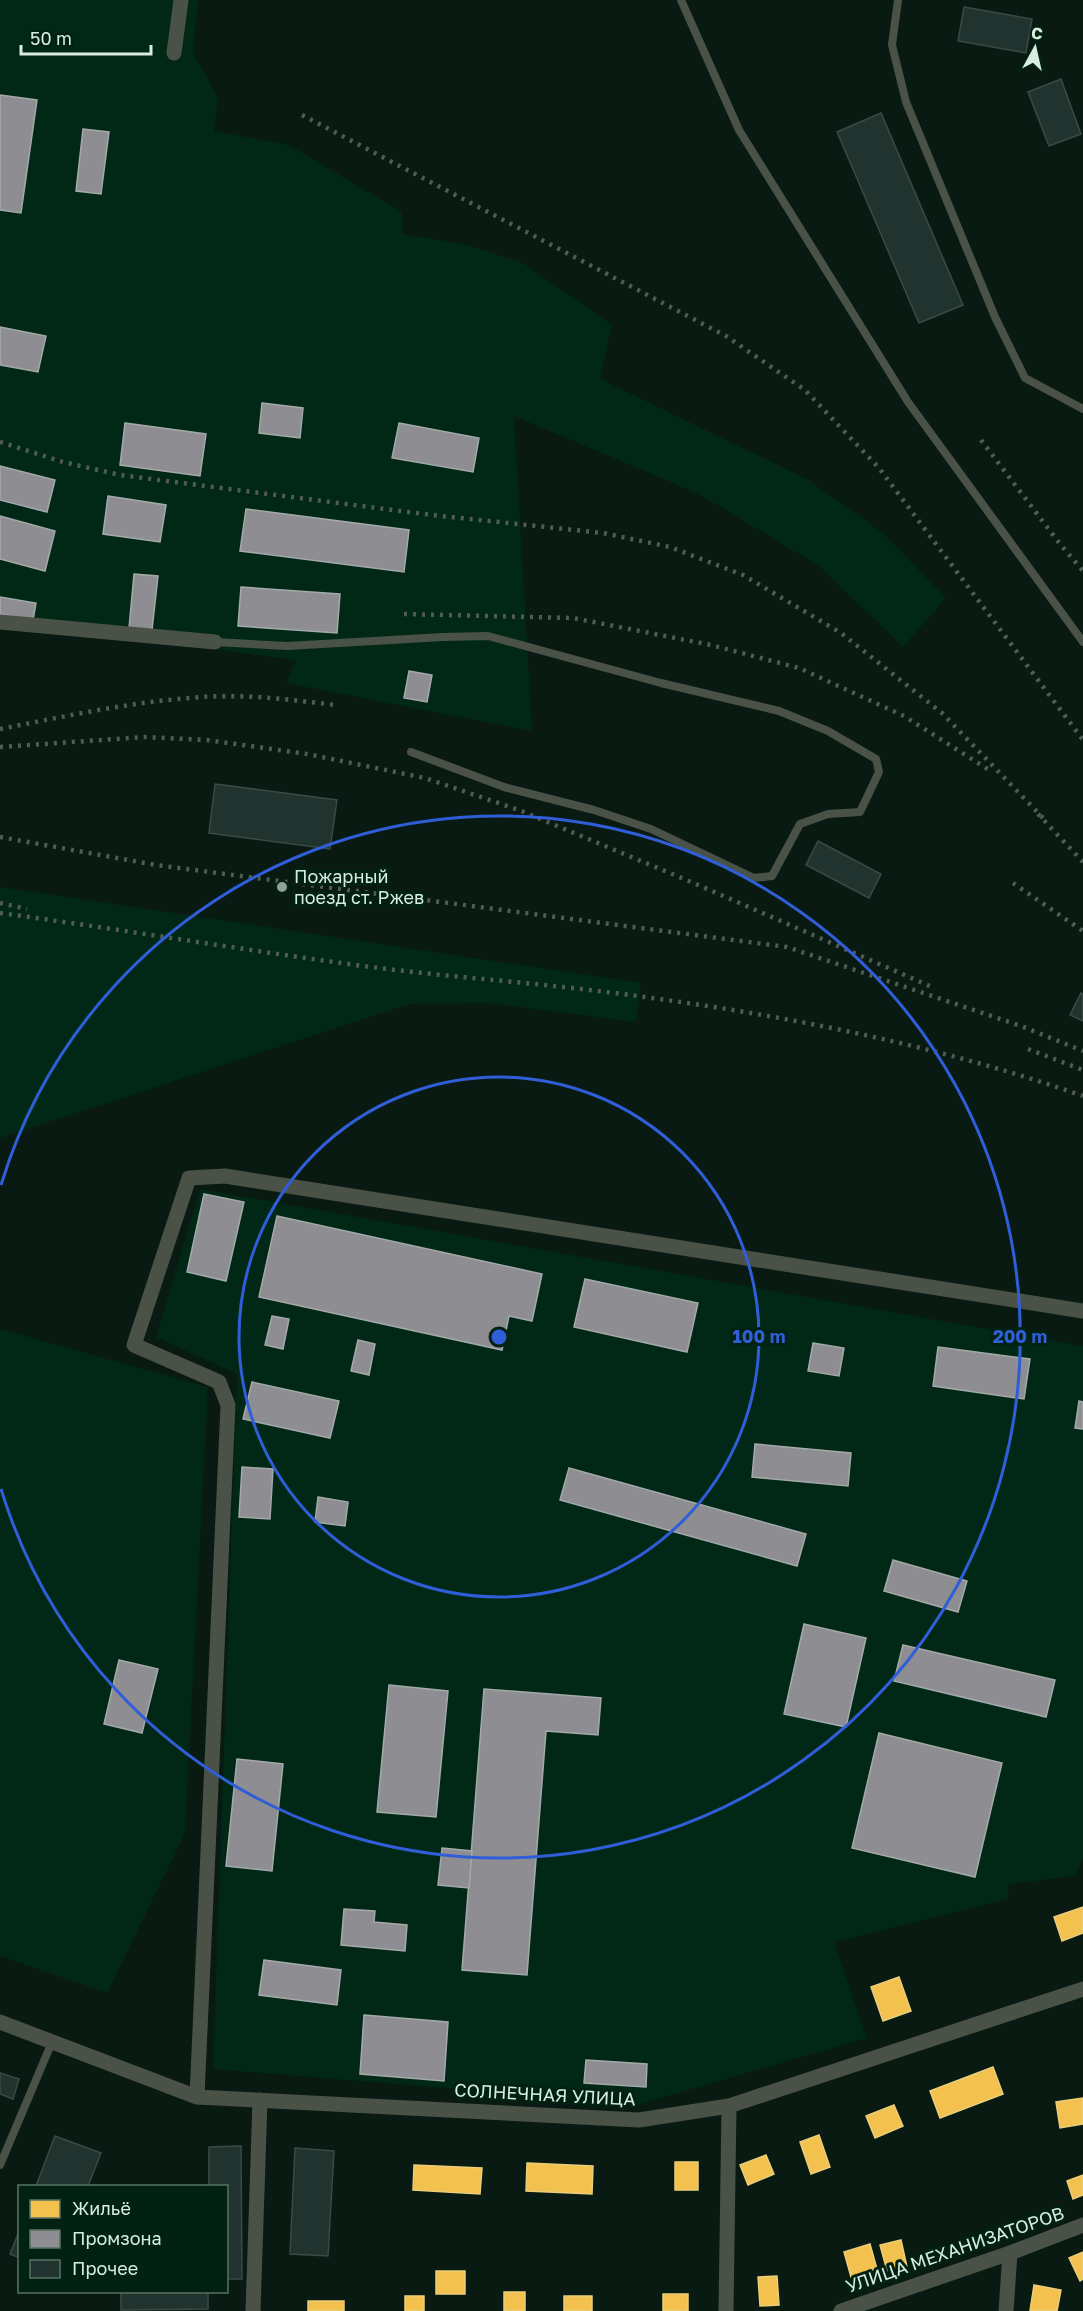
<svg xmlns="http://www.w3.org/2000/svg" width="1083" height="2311" viewBox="0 0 1083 2311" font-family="'Golos Text',sans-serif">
<rect width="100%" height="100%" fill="#091a12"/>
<g fill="#012816">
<polygon points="0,0 198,0 193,53 218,97 214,131 289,145 402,212 402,234 468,245 523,263 612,325 600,379 807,479 884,534 946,598 903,647 819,566 699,494 514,416 532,731 286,683 296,660 0,621"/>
<polygon points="0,887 641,983 636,1022 488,1003 410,1004 0,1138"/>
<polygon points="200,1189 1083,1346 1083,1859 1075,1876 1009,1884 1008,1899 834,1942 867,2038 640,2104 213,2069 237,1374 156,1337"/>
<polygon points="0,1329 208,1387 185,1833 107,1993 0,1956"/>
</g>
<g fill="#f2c14e" stroke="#eace7a" stroke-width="1.5">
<polygon points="1083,1907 1083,1933 1062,1941 1054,1917"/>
<polygon points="899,1977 911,2011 883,2021 871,1987"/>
<polygon points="993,2067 1003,2094 940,2118 930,2091"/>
<polygon points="1083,2098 1083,2124 1060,2128 1056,2102"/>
<polygon points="894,2105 903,2126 875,2138 866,2116"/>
<polygon points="819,2135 830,2167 811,2174 800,2142"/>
<polygon points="766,2155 774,2174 748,2185 740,2165"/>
<rect x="675" y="2162" width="23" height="28"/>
<polygon points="527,2163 593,2166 592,2194 526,2191"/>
<polygon points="414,2165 482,2168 480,2194 413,2190"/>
<polygon points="1083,2175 1083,2195 1073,2199 1067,2181"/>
<polygon points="901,2240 907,2267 887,2271 880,2245"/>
<polygon points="870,2244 877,2269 851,2277 844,2252"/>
<polygon points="1083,2252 1083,2279 1080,2281 1069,2258"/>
<rect x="436" y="2271" width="29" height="23"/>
<polygon points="777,2276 779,2305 760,2306 758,2277"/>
<polygon points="1034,2285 1061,2290 1057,2311 1030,2311"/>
<rect x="504" y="2292" width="21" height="19"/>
<rect x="663" y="2294" width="25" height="17"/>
<rect x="405" y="2296" width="19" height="15"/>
<rect x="564" y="2296" width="28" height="15"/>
<rect x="308" y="2301" width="36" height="10"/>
</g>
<g fill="#8d8d92" stroke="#a4aaa9" stroke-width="1.5">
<polygon points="0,95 37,100 21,213 0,210"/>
<polygon points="83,129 109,132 101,194 76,191"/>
<polygon points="0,327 46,336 38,372 0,365"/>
<polygon points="262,403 303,408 300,438 259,433"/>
<polygon points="125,423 206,434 200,476 120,465"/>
<polygon points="399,423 479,438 473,472 392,458"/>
<polygon points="0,466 55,480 47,512 0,500"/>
<polygon points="108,496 166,505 160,542 103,534"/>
<polygon points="246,509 409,530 404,572 240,551"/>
<polygon points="0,516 55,531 45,571 0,559"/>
<polygon points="134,574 158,576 152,630 129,628"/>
<polygon points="241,587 340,594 337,633 238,626"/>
<polygon points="0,597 36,603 33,620 0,614"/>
<polygon points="409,671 432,675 427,702 404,698"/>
<polygon points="204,1194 244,1202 226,1281 187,1272"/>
<polygon points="277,1216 542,1274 532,1321 509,1316 502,1350 259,1297"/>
<polygon points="585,1279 698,1303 687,1352 574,1327"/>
<polygon points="272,1316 289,1319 283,1349 265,1345"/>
<polygon points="358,1340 375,1344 369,1375 351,1371"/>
<polygon points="813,1343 844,1348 839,1376 808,1371"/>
<polygon points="938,1347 1030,1359 1024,1399 933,1386"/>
<polygon points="252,1382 339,1401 330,1438 243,1419"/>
<polygon points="1079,1401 1083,1402 1083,1429 1075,1428"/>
<polygon points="755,1444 851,1453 848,1486 752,1477"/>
<polygon points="242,1467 273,1469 270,1519 239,1517"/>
<polygon points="569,1468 806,1534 797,1566 560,1500"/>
<polygon points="318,1497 348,1502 345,1526 315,1522"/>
<polygon points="893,1560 967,1581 958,1612 884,1591"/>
<polygon points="804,1624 866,1638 846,1727 784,1714"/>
<polygon points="903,1645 1055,1680 1046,1717 894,1681"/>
<polygon points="119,1660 158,1669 142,1733 104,1724"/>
<polygon points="389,1685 448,1691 436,1817 377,1812"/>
<polygon points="484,1689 601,1698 598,1735 546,1731 527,1975 462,1970"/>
<polygon points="879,1733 1002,1763 975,1877 852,1848"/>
<polygon points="237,1759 283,1764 272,1871 226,1866"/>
<polygon points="442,1848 472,1851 469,1888 438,1885"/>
<polygon points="344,1909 375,1911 374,1922 407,1925 405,1951 341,1945"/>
<polygon points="264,1960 341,1970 337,2005 259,1995"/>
<polygon points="364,2015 448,2022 444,2081 360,2074"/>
<polygon points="586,2060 647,2064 646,2087 584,2083"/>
</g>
<g fill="#21332e" stroke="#3a4a44" stroke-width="1.5">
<polygon points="964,7 1032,19 1026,53 958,41"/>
<polygon points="1061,79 1081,134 1049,146 1028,92"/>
<polygon points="881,113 963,305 919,323 837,132"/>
<polygon points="215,784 337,800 330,849 209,833"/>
<polygon points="818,841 881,874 869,898 806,865"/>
<polygon points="1081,993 1083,994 1083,1021 1070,1015"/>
<polygon points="0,2073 19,2079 13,2099 0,2094"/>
<polygon points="55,2136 101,2153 88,2186 36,2186"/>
<polygon points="241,2146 242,2279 226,2279 226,2186 209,2186 209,2147"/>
<polygon points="295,2148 334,2151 328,2256 290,2254"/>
<polygon points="20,2229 20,2258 10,2254"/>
<polygon points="121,2292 208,2292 208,2309 121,2310"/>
</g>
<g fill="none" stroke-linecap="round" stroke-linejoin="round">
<g stroke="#4a5247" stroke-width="8">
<polyline points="681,0 739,130 908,402 1083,642"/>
<polyline points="898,0 892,45 906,102 995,317 1025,378 1083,409"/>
<polyline points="215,642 287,646 443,637 488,636 661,683 779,711 828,731 876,759 879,772 860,812 828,814 800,824 772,876 754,878 651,829 594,810 504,787 411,752"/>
<polyline points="0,2165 52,2042"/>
</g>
<g stroke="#4a5247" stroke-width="15">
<polyline points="174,53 181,0"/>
<polyline points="0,622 215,642"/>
<polyline points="0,2022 197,2097 639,2120 729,2106 1083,1989"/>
<polyline points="197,2097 228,1405 219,1382 134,1345 189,1178 225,1176 1083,1311"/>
<polyline points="253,2311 260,2100"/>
<polyline points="726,2311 729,2106"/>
<polyline points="841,2311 1010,2253 1083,2225"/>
<polyline points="1006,2311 1010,2253"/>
</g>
<g stroke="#535c53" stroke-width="4.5" stroke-dasharray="3 6" stroke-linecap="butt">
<polyline points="302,115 726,336 805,390 879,468 1083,740"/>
<polyline points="981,440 1060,544 1083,571"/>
<polyline points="0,442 63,462 120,475 432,515 603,533 670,547 743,575 841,633 942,713 1045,820"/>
<polyline points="404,614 573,618 711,645 799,668 904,716 989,770"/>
<path d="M0,729C62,717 126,703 189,698C238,693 287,699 335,705"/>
<polyline points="0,747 144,737 207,740 307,754 425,778 519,810 696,884 932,987"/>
<polyline points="1038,814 1083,862"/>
<polyline points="0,837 156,865 787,947 1021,1026 1083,1051"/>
<polyline points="1013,883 1083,931"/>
<polyline points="0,903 27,909"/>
<path d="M0,913C119,929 237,949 356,965C436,976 517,981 598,991C762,1011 926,1041 1083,1096"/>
<polyline points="1028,1049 1083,1070"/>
</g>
</g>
<g fill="none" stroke="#305ed9" stroke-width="3">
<circle cx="499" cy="1337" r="260"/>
<path d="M1 1185A521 521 0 1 1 1 1489"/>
</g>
<circle fill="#90a298" stroke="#012213" stroke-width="2" cx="282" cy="887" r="6"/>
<g text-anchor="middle" stroke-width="6" stroke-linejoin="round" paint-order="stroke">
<g font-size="18" fill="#d9ece0" stroke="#012213" text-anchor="start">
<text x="294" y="883">Пожарный<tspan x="294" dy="21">поезд ст. Ржев</tspan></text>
</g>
<g font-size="18" fill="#d9ece0" stroke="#012213">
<text transform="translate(545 2095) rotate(3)" y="6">СОЛНЕЧНАЯ УЛИЦА</text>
<text transform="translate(955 2250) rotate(-19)" y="6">УЛИЦА МЕХАНИЗАТОРОВ</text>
</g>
</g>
<circle cx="499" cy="1337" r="9" fill="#305ed9" stroke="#012213" stroke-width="3"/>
<g font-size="18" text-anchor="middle" font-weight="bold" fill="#305ed9" stroke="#012213" stroke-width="6" stroke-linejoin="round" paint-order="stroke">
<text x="759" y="1343">100 m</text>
<text x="1020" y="1343">200 m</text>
</g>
<rect x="18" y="2185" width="210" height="108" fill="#012213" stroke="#577365" stroke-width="1.5"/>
<rect x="30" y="2200" width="30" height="18" fill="#f2c14e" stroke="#577365" stroke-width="1.5"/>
<text x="72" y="2215" font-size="18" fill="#d9ece0">Жильё</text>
<rect x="30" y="2230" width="30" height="18" fill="#8d8d92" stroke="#577365" stroke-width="1.5"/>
<text x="72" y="2245" font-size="18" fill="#d9ece0">Промзона</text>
<rect x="30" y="2260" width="30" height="18" fill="#21332e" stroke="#577365" stroke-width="1.5"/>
<text x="72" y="2275" font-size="18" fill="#d9ece0">Прочее</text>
<g transform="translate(1035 48) rotate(8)" stroke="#012213" stroke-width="4.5" paint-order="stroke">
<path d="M0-4.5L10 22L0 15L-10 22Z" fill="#d9ece0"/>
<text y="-9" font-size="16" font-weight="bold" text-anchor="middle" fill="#d9ece0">С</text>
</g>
<path d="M21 45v9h130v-9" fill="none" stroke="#d9ece0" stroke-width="3"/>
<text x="30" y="45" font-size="18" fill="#d9ece0" stroke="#012213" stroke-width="4.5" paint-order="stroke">50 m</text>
</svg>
